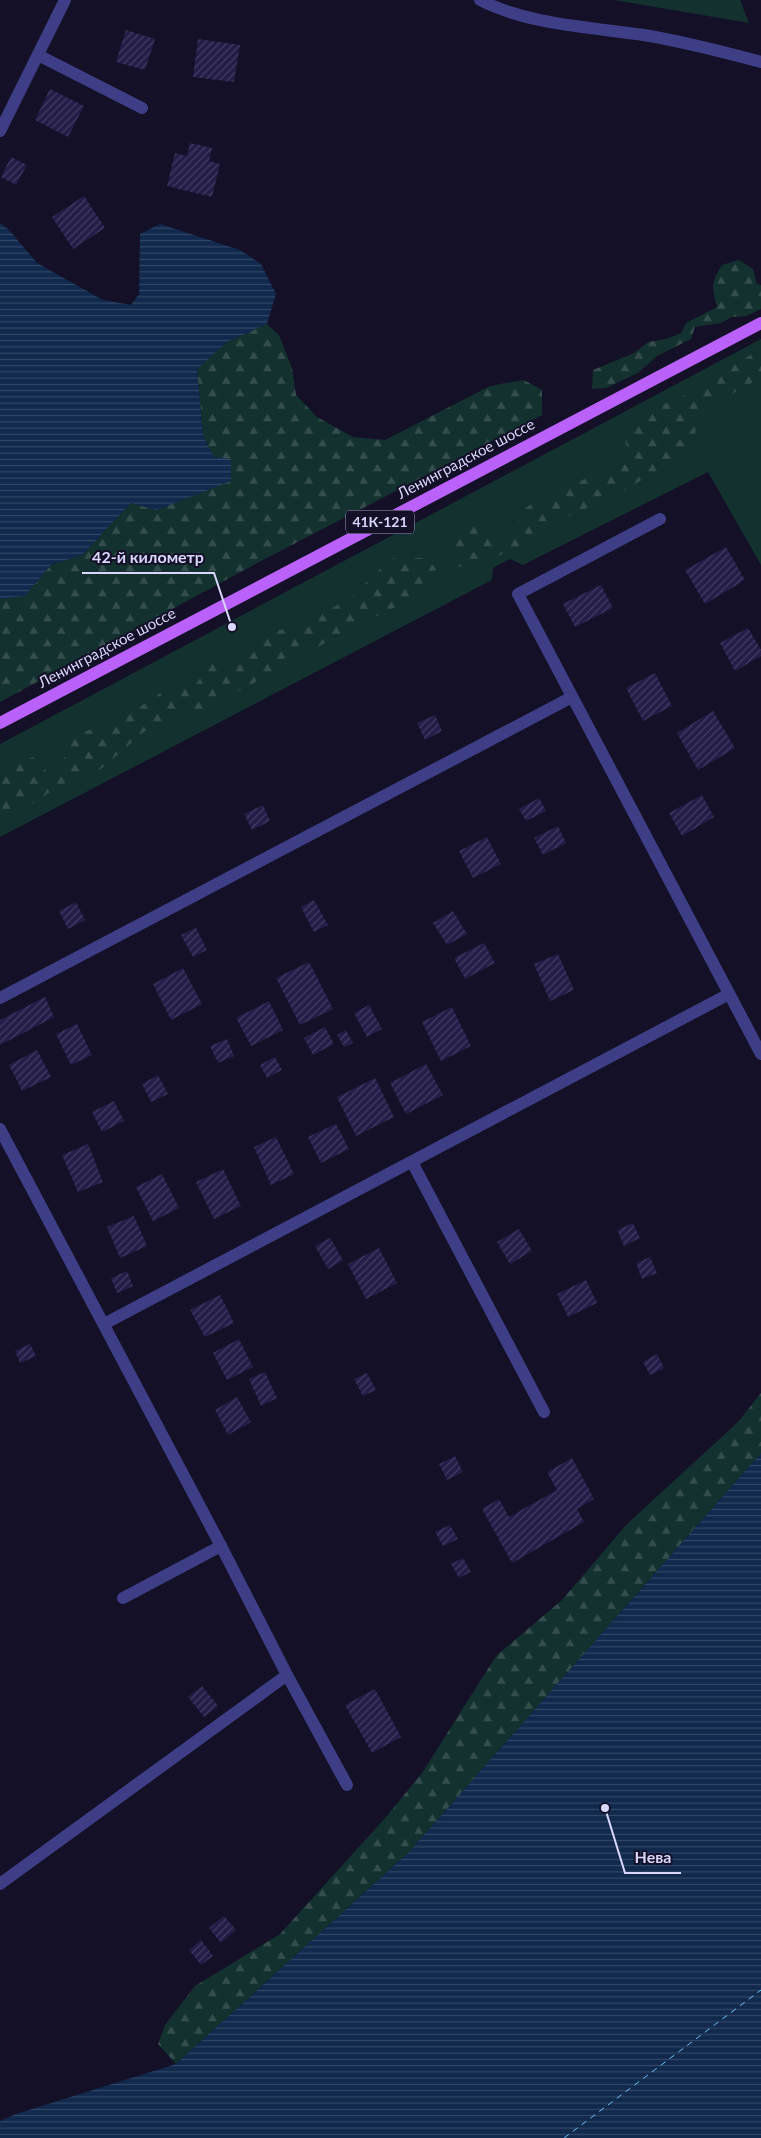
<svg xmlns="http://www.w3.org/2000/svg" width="761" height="2138" viewBox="0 0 761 2138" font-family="Lato,sans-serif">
<defs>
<pattern id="forest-firs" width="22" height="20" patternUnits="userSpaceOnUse" patternTransform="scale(1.25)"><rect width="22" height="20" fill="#13312e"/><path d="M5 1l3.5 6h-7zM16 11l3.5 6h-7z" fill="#354e4d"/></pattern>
<pattern id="water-rules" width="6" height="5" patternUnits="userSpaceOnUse" patternTransform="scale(1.25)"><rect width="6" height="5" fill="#10294c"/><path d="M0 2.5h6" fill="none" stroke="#324767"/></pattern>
<pattern id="building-hatch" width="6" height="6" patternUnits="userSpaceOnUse" patternTransform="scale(1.25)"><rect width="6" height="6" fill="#231d48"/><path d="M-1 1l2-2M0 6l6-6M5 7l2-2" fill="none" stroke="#423d63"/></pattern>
</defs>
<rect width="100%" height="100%" fill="#131027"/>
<g fill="#13312e">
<polygon points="614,0 740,0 749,23"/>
<polygon points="761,339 761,565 708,472 523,565 510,559 493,568 492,580 0,837 0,744"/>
</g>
<g fill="url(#forest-firs)">
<path d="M739,260L753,269L757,284L761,285V309L746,316L732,317L721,323L695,327L691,339L657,356L638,373L606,388L592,389L593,370L634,353L648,342L666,339L681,333L686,323L717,307C712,286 710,284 722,265Z"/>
<polygon points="267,324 279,335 292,368 296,395 317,417 353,437 385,440 490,386 524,380 542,390 542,415 263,560 0,702 0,599 25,596 51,565 82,555 131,503 157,510 183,498 214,457 203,436 197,368 227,342"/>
<path d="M761,348V378L709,406L684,416L696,425L694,447L676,462L648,476L624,491L563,519L539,537L481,564L429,571L416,597L337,636L227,698L197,711L152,725L101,769L60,785L34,803L0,815V776L16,764L33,757L50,775L62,766L69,739L96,727L116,723L171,686L195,685L212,663L229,661L252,654L271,632L302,625L352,597L375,573L394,558H422L428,566L455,560L456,538L476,522L485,529L496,552L516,536L520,512C540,497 564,488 587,478C603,471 614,469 629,458L624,434L640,415L691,392L711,376L738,363Z"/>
<polygon points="761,1393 761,1453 409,1852 176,2064 158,2044 165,2025 195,1986 280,1934 386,1817 422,1773 496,1656 562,1600 627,1524 738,1422"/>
</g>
<g fill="url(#water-rules)">
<polygon points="0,223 9,230 37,263 103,300 131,305 139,294 140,234 160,224 240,250 261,264 276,294 267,324 227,342 197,369 203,436 214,457 231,459 231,481 157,510 131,503 82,555 51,565 25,596 0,599"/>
<polygon points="761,1453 761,2138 0,2138 0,2121 16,2114 176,2064 409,1852"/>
</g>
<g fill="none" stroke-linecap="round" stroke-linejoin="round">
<polyline stroke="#68bffb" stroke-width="1" stroke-dasharray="6 5" stroke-linecap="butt" points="564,2138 761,1990"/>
</g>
<g fill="url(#building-hatch)">
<polygon points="126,30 155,39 145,70 116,62"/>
<polygon points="198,39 240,45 234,82 193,77"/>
<polygon points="50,89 84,106 68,137 35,120"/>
<polygon points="190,143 212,148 209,161 220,164 212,197 167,186 175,153 187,156"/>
<polygon points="11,157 27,165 16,185 1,177"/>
<polygon points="84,196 105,228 73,249 52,217"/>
<polygon points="726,547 745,580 705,604 685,570"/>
<polygon points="601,585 613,608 575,627 563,604"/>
<polygon points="748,628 761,650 761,656 735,671 720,643"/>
<polygon points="655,673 672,706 643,721 626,688"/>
<polygon points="713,711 735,748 698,770 677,733"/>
<polygon points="435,715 442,731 425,740 417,723"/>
<polygon points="702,795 714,817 682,836 669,813"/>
<polygon points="539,798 546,811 526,821 519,809"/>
<polygon points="263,805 270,821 252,830 244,814"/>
<polygon points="558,826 566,843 543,855 534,838"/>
<polygon points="487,837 501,864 473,878 459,851"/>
<polygon points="314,900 328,925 314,932 301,907"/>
<polygon points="76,902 85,920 68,929 59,911"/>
<polygon points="453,911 467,934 447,945 433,923"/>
<polygon points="196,928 207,950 193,957 181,935"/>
<polygon points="484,943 495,963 465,979 454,958"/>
<polygon points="558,954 574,990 550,1001 534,964"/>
<polygon points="309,962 333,1009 300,1025 276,978"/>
<polygon points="183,968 202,1004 171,1020 153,984"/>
<polygon points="45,997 54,1017 0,1045 0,1020"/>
<polygon points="269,1001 283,1030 251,1046 236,1018"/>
<polygon points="369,1005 382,1029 367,1037 354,1013"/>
<polygon points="452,1007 471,1046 441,1061 422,1022"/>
<polygon points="77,1024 92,1055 71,1065 56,1034"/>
<polygon points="325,1027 334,1044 313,1055 304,1038"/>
<polygon points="346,1030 353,1043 344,1047 337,1035"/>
<polygon points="227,1039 234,1056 218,1063 210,1046"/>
<polygon points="37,1050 51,1077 22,1091 9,1065"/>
<polygon points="275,1057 282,1070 267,1078 260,1065"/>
<polygon points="426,1064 443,1095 406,1114 390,1083"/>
<polygon points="158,1075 168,1094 151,1102 142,1084"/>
<polygon points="375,1078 394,1117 356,1136 337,1097"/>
<polygon points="114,1101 124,1121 102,1132 92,1112"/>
<polygon points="336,1124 349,1149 321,1163 308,1137"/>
<polygon points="276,1137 294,1174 271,1185 254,1147"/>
<polygon points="88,1144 103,1182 78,1192 62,1155"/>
<polygon points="223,1169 241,1206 214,1219 196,1182"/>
<polygon points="162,1174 179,1208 153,1221 136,1187"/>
<polygon points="134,1216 147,1246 120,1258 107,1227"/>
<polygon points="633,1223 640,1238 624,1246 617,1230"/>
<polygon points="519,1229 532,1251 510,1264 497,1242"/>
<polygon points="330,1238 343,1260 328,1269 315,1246"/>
<polygon points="379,1248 397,1283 366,1299 348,1264"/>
<polygon points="650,1257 657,1273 642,1279 636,1263"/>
<polygon points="127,1271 133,1286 117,1293 111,1278"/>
<polygon points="586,1280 597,1303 568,1317 557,1294"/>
<polygon points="220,1295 234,1323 205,1337 190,1310"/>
<polygon points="239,1339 253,1367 227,1380 213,1353"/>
<polygon points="30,1344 36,1356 20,1363 15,1351"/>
<polygon points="657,1354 664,1368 650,1375 643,1362"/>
<polygon points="265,1372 277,1398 261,1406 249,1379"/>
<polygon points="367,1373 376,1390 363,1396 354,1379"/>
<polygon points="237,1397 251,1422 228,1435 215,1410"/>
<polygon points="455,1456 463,1472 447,1480 439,1464"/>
<polygon points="572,1458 594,1499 577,1509 584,1522 512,1563 482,1509 499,1499 509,1517 557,1490 547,1472"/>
<polygon points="450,1525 458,1539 443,1546 435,1532"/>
<polygon points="463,1558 471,1572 459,1578 451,1564"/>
<polygon points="202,1686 218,1706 204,1717 188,1697"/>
<polygon points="375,1689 401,1737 372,1753 345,1705"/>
<polygon points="224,1916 236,1930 221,1943 209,1928"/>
<polygon points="201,1940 213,1956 201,1965 189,1950"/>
</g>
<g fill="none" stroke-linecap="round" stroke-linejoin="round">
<g stroke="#3d3e85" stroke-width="12">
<path d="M480,0C531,26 594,27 650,36C688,43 724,52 761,62"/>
<polyline points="38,55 142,108"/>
<polyline points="0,131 65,0"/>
<polyline points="660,519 518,594 761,1054"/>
<polyline points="0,998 572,697"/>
<polyline points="0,1129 221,1546 287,1675 347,1785"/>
<polyline points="412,1162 544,1412"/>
<polyline points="104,1324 729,994"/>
<polyline points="123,1598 221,1546"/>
<polyline points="0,1884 287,1675"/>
</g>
<polyline stroke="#ba61fb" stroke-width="12" points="0,723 761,323"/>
</g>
<g text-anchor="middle" stroke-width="4" stroke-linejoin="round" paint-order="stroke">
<rect fill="#131027" stroke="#9e9bbe" stroke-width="1" x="346" y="510.5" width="68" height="23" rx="4"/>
<g font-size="14" font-weight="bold" fill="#dad7fe">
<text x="380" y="527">41К-121</text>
</g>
<g font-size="15" fill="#dad7fe" stroke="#131027">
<text transform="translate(466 459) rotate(-28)" y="5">Ленинградское шоссе</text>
<text transform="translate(107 648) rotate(-28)" y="5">Ленинградское шоссе</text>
</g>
</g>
<path fill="none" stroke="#dad7fe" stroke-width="2" d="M232 627L214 573H82M605 1808L625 1873H681"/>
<g fill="#dad7fe" stroke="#131027" stroke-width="2">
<circle cx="232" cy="627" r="5"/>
<circle cx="605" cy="1808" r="5"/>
</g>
<g font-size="16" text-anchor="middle" font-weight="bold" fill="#dad7fe" stroke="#131027" stroke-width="4" stroke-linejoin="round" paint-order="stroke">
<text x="148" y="563">42-й километр</text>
<text x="653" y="1863">Нева</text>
</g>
</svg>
